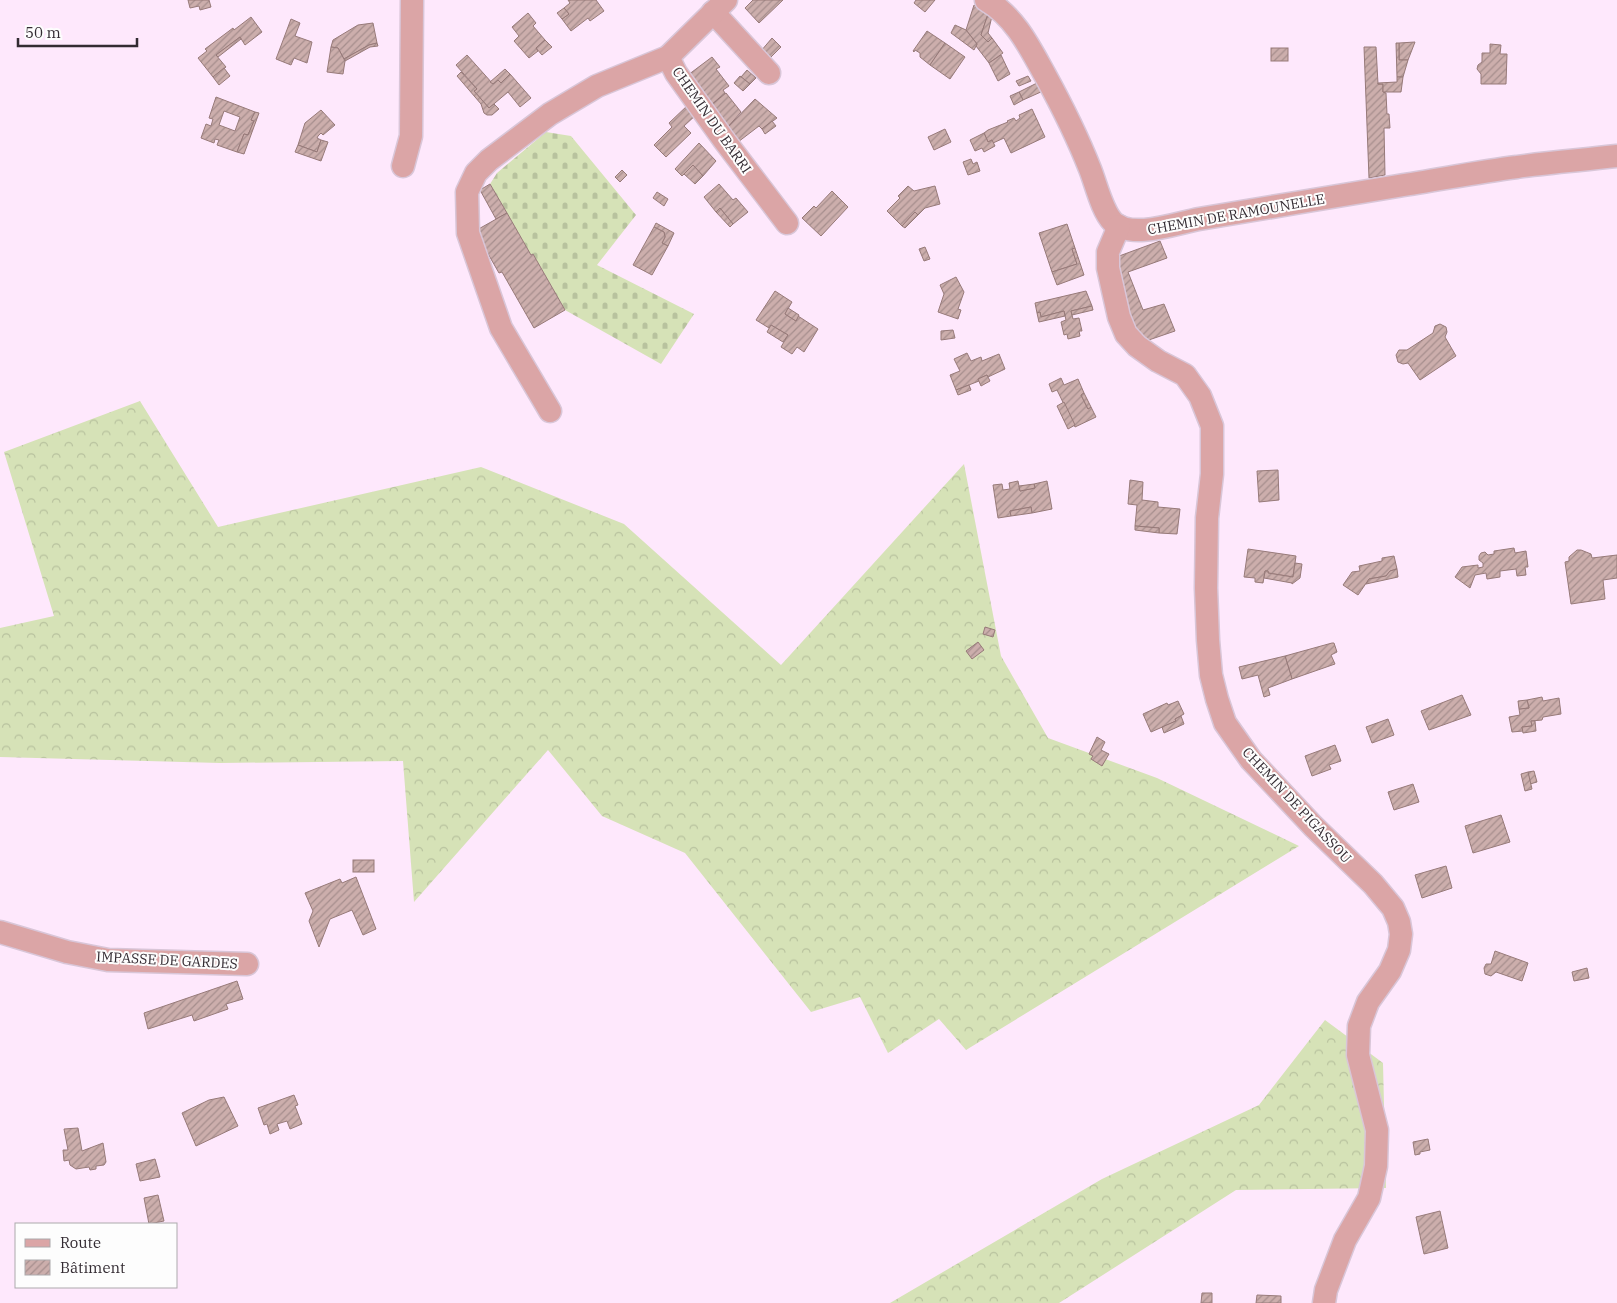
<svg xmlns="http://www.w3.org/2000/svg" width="1617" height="1303" viewBox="0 0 1617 1303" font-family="'IBM Plex Serif',serif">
<defs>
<pattern id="forest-crowns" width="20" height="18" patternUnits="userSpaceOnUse" patternTransform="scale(1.25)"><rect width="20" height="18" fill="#d6e2b7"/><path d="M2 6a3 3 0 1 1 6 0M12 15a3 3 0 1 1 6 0" fill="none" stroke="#b8c29e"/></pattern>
<pattern id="cemetery-stones" width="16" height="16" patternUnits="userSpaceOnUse" patternTransform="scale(1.25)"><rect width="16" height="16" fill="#d6e2b7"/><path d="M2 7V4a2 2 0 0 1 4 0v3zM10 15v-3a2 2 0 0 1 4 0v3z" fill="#b8c29e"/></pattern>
<pattern id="building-hatch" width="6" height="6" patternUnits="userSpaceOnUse" patternTransform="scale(1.25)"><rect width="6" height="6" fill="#ccaeac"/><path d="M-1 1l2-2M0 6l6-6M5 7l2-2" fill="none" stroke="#a68e8d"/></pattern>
</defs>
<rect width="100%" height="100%" fill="#fee8fc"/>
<g fill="url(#forest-crowns)">
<polygon points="140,401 218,527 481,467 624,524 781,665 964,464 1001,656 1048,738 1157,778 1299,846 966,1050 939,1019 888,1053 860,997 811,1012 685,853 602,816 548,750 414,902 403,761 220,763 0,757 0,628 54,616 4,452"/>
<polygon points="1325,1020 1383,1063 1386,1188 1236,1190 1059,1303 890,1303 1102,1179 1259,1105"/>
</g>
<polygon fill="url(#cemetery-stones)" points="546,132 571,136 636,215 597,265 694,314 661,364 565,310 533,254 531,255 490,184 497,173"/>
<g fill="url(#building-hatch)" stroke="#977a79" fill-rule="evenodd">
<polygon points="188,0 209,0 211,7 200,10 199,6 190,8"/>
<polygon points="568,0 596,0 604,11 590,21 588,18 571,31 562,19 569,14 564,8 570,3"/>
<polygon points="753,0 783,0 759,23 745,8"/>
<polygon points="916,0 935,0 925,12 914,3"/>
<polygon points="974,5 988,14 981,35 988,42 992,38 1003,53 989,63 976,46 977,44 966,30"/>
<polygon points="564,8 569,14 562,19 557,13"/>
<polygon points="528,13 536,23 533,26 545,40 536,48 538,51 529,58 514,41 519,36 512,27"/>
<polygon points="988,14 992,16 988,33 992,38 988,42 981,35"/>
<polygon points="251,17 262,32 245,45 240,37 216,55 226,67 213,77 198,58 207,51 205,49 233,28 234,30"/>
<polygon points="291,19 300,23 295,36 312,42 307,63 294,58 291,65 276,59"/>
<polygon points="373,23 377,43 369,45 344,59 338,48 331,47 333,40 358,25"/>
<polygon points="955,25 966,30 977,44 974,50 951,33"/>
<polygon points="927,31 945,43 930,65 920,57 920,53 915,50 914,52 913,51"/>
<polygon points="240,37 241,39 218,57 216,55"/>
<polygon points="772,38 781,47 769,59 761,51"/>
<polygon points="545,40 552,47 542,55 536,48"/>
<polygon points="1415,42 1408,60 1399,60 1399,43"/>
<polygon points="377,43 378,46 370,47 345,61 344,59 369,45"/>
<polygon points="945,43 965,57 950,79 930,65"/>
<polygon points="1396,43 1399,43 1399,60 1408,60 1403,77 1397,77"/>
<polygon points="1490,44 1501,45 1500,54 1507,54 1506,84 1481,84 1481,74 1477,69 1478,65 1482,62 1482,53 1490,53"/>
<polygon points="331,47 338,48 345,61 343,74 327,72"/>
<polygon points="1364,47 1376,47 1378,84 1383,84 1383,92 1386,93 1387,114 1389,114 1390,128 1384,128 1385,175 1369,178"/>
<rect x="1271" y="48" width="17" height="13"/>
<polygon points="467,55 493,84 498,80 501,83 510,74 531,98 520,107 508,92 489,108 474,91 477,89 456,65"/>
<polygon points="1001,55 1010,74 998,81 989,63"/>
<polygon points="712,57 720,67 716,69 729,86 723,90 725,93 711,105 688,75"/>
<polygon points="224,68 230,76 219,85 213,77"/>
<polygon points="505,69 510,74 501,83 498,80 493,84 490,82"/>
<polygon points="747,70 756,78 750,84 741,77"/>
<polygon points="461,72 477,89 474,91 489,108 494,104 499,109 492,115 487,115 484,113 481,104 457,76"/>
<polygon points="740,76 750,84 743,91 734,83"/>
<polygon points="1028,76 1031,81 1019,86 1016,81"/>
<polygon points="1397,77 1403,77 1401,92 1383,92 1383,84 1378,84 1378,83 1397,82"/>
<polygon points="1039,82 1043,91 1023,100 1019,92"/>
<polygon points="1019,92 1023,100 1014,105 1010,96"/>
<polygon points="726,93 741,112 727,128 710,106"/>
<path d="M216,97L255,112L251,120L254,121L248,135L244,134L237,152L217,145L219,140L215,139L214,143L201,138L206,124L211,126L213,119L209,118ZM224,111L240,117L235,131L219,125Z"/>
<polygon points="755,99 777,118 762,129 759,126 738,142 727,128"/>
<polygon points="689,104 697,114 684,126 691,133 666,157 654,145 672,127 669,123"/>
<polygon points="1032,109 1045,137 1011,153 1004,138 993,143 992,140 988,142 984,133 988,130 1008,122 1007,121 1014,118 1016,121 1020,118 1019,115"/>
<polygon points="321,110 335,125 323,135 321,133 318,136 317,138 321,140 317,152 298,145 305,123"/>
<polygon points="255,112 259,113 244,154 237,152 244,134 248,135 254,121 251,120"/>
<polygon points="772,121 776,126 765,134 762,129"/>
<polygon points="945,129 951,142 934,150 928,137"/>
<polygon points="984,133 988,142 992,140 995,146 984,152 982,148 975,151 970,140"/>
<polygon points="321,140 328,142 321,161 295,152 298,145 317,152"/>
<polygon points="699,143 716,161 703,176 693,165 682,176 675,169"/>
<polygon points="971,159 973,164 977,162 980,171 968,175 963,162"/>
<polygon points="693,165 703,176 695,184 684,174"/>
<polygon points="622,170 627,175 620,182 615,177"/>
<polygon points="490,184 507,213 496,219 480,190"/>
<polygon points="719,184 733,200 736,198 748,212 733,224 720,208 716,212 704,197"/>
<polygon points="908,186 914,191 935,186 940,204 925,208 918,215 915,212 902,226 887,211 900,198 898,196"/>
<polygon points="832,191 848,207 821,236 802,218 814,206 816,208"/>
<polygon points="657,192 668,199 664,206 653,198"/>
<polygon points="720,208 733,224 730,227 716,212"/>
<polygon points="915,212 918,215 905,228 902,226"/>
<polygon points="507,213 531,255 533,254 565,310 534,328 502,272 499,273 475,231"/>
<polygon points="656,223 674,233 668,246 662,243 665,237 664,232 654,227"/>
<polygon points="1067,224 1075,248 1072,249 1077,264 1052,272 1039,233"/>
<polygon points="654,227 664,232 665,237 662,243 668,246 652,275 633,265"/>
<polygon points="1160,241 1167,258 1128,272 1143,310 1164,304 1175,331 1140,343 1117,293 1111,259"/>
<polygon points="925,247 930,259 924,261 919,249"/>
<polygon points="1075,248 1084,275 1057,285 1052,272 1077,264 1072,249"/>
<polygon points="956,277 964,292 958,309 961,310 958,319 938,312 944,294 940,285"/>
<polygon points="775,291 792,302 785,314 796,321 798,316 818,329 804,352 797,347 792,354 781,347 788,335 771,325 769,328 756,320"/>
<polygon points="1086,291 1092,306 1071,311 1073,319 1079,318 1082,331 1079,331 1080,336 1068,339 1067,334 1064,335 1061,322 1066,320 1064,311 1041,317 1040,312 1037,313 1035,303"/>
<polygon points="1092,306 1093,310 1072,315 1071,311"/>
<polygon points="788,308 799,315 796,321 785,314"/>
<polygon points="1064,311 1065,316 1039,322 1037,313 1040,312 1041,317"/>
<polygon points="1440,324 1446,327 1447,332 1445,337 1456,356 1420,380 1408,363 1403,364 1398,362 1396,355 1399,350 1407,350 1433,333 1435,326"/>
<polygon points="771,325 788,335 783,342 767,332"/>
<polygon points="953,330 955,338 941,340 941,331"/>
<polygon points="967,353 971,361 981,357 982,361 999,354 1005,369 988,377 987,375 978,379 979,381 956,390 950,375 960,371 954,359"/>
<polygon points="987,375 990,381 981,386 978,379"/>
<polygon points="1061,378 1064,385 1078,379 1084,393 1081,395 1088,409 1091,407 1096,417 1075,427 1057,390 1052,392 1049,384"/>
<polygon points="969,385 971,390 958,395 956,390"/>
<polygon points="1084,393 1091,407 1088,409 1081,395"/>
<polygon points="1064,402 1075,425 1068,429 1057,406"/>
<polygon points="1278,470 1279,500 1259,502 1257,471"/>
<polygon points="1130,480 1143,482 1142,500 1158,502 1158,507 1180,509 1177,534 1159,533 1159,528 1135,526 1137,505 1128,504"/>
<polygon points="1018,481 1020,491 1035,488 1034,484 1047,481 1052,509 1032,513 1031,507 1010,511 1011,516 998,518 993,485 1002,484 1003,490 1010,489 1009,483"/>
<polygon points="1034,484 1035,488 1020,491 1019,486"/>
<polygon points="1031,507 1032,513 1011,516 1010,511"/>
<polygon points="1135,526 1159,528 1159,533 1135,530"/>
<polygon points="1514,548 1515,553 1526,551 1528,567 1525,567 1526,575 1517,576 1516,569 1500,571 1500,577 1487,579 1486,573 1475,575 1470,588 1455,577 1462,567 1478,565 1478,568 1483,567 1483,563 1479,560 1479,556 1481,553 1485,552 1488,555 1494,554 1494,551"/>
<polygon points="1248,549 1296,556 1293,577 1268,573 1268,571 1265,571 1263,583 1255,582 1255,578 1244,577"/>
<polygon points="1577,550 1581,550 1591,554 1592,558 1617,555 1617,578 1603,580 1605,599 1571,604 1565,562 1569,561 1569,557"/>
<polygon points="1394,556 1397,569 1390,571 1386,576 1369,579 1358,595 1343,585 1352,572 1360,571 1359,566 1382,561 1382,558"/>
<polygon points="1295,563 1302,564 1300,578 1292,584 1292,583 1264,578 1265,571 1268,571 1268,573 1293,577"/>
<polygon points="1397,569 1398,577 1366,584 1369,579 1386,576 1390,571"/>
<polygon points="985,627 995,630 993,637 983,634"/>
<polygon points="978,642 984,650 972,659 966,651"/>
<polygon points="1332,643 1334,643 1337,652 1331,655 1335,664 1292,679 1285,656"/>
<polygon points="1285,656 1292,679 1268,688 1270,695 1264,697 1258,675 1242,679 1239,667"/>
<polygon points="1462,695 1471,715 1429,730 1421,711"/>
<polygon points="1542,697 1543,701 1559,698 1561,714 1543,717 1542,720 1531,721 1532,726 1522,727 1523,731 1512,732 1509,717 1520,715 1519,709 1529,708 1527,700"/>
<polygon points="1527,700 1529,708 1519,709 1518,701"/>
<polygon points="1178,701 1184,714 1175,719 1176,721 1151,732 1143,714 1167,703 1168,705"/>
<polygon points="1181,716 1184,724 1164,733 1162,727 1176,721 1175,719"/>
<polygon points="1388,719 1394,735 1372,743 1366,727"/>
<polygon points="1531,721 1535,721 1536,731 1523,733 1522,727 1532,726"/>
<polygon points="1097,737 1105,742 1101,750 1109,754 1102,766 1091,759 1093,756 1089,754"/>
<polygon points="1335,745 1341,761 1329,765 1331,769 1312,776 1305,756"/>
<polygon points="1534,771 1537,782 1530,784 1528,772"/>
<polygon points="1528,772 1532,789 1525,791 1521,774"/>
<polygon points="1413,784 1419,802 1394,810 1388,792"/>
<polygon points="1501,815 1510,842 1473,853 1465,826"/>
<rect x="353" y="860" width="21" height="12"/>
<polygon points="1446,866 1452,888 1422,898 1415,875"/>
<polygon points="356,877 376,929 363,935 352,910 330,919 319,947 309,921 313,911 305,893 340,879 342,883"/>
<polygon points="1495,951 1528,963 1522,981 1496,972 1491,976 1485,974 1484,968 1486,964 1491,964"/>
<polygon points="1587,968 1589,978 1574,981 1572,972"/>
<polygon points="237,981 243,999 226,1004 228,1009 194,1021 192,1015 148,1029 144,1013"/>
<polygon points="294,1095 298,1105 295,1106 302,1124 290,1129 287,1121 277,1124 279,1130 270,1134 267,1124 264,1125 258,1108"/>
<polygon points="224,1097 238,1126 196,1146 182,1113 209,1100"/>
<polygon points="78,1128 82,1151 103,1143 106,1162 104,1165 96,1166 96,1169 90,1170 89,1167 76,1169 70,1165 69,1160 64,1161 63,1150 68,1150 64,1129"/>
<polygon points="1428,1139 1430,1150 1420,1152 1420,1154 1415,1155 1413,1142"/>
<polygon points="155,1159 160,1177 140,1181 136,1164"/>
<polygon points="158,1195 164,1221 149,1224 144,1198"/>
<polygon points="1440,1211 1448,1248 1424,1254 1416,1217"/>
<polygon points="1202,1293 1212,1293 1212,1303 1201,1303"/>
<polygon points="1257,1295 1281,1296 1281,1303 1256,1303"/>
</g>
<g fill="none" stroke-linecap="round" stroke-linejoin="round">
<g stroke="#d9c6d8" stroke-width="25">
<g id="minor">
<path d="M986,0C1015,17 1029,46 1045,75C1062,106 1077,136 1090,169C1096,184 1102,211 1113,222C1131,240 1177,223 1199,219C1265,208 1332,197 1398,186C1438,180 1477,172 1517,167C1550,162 1584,160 1617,156"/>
<polyline points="713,12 769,73"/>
<polyline points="668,57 676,73 724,140 787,223"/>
<polyline points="403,166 411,136 412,0"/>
<polyline points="1119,226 1108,252 1108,268 1119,317 1126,334 1137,346 1158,361 1185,375 1200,396 1212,426 1212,474 1207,518 1206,588 1208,640 1211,675 1217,699 1225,723 1251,760 1313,826 1373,884 1393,908 1399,922 1401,934 1399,950 1390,971 1368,1002 1359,1026 1358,1055 1377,1130 1376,1166 1369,1198 1345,1240 1326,1290 1324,1303"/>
<polyline points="550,411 501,328 468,233 467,192 476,173 489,160 550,114 597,86 668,57 726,0"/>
<polyline points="0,932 67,952 108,960 247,964"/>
</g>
</g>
<use href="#minor" stroke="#dba5a6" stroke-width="22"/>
</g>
<g text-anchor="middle" stroke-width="4" stroke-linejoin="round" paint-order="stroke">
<g font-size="14" fill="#332b32" stroke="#fdfdfd">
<text transform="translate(712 120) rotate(55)" y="5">CHEMIN DU BARRI</text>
<text transform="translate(1236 214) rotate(-10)" y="5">CHEMIN DE RAMOUNELLE</text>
<text transform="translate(1297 805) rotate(47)" y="5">CHEMIN DE PIGASSOU</text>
<text transform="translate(167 960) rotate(3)" y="5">IMPASSE DE GARDES</text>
</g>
</g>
<rect x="15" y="1223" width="162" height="65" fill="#fdfdfd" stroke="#aca9ac"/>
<rect x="25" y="1239" width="25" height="8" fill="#dba5a6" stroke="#aca9ac"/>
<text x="60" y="1248" font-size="15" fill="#332b32">Route</text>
<rect x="25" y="1260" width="25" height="15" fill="url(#building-hatch)" stroke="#aca9ac"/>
<text x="60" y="1273" font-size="15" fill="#332b32">Bâtiment</text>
<path d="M18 38v8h119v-8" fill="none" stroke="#332b32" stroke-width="2.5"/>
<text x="25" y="38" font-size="15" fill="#332b32" stroke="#fdfdfd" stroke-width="4" paint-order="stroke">50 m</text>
</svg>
